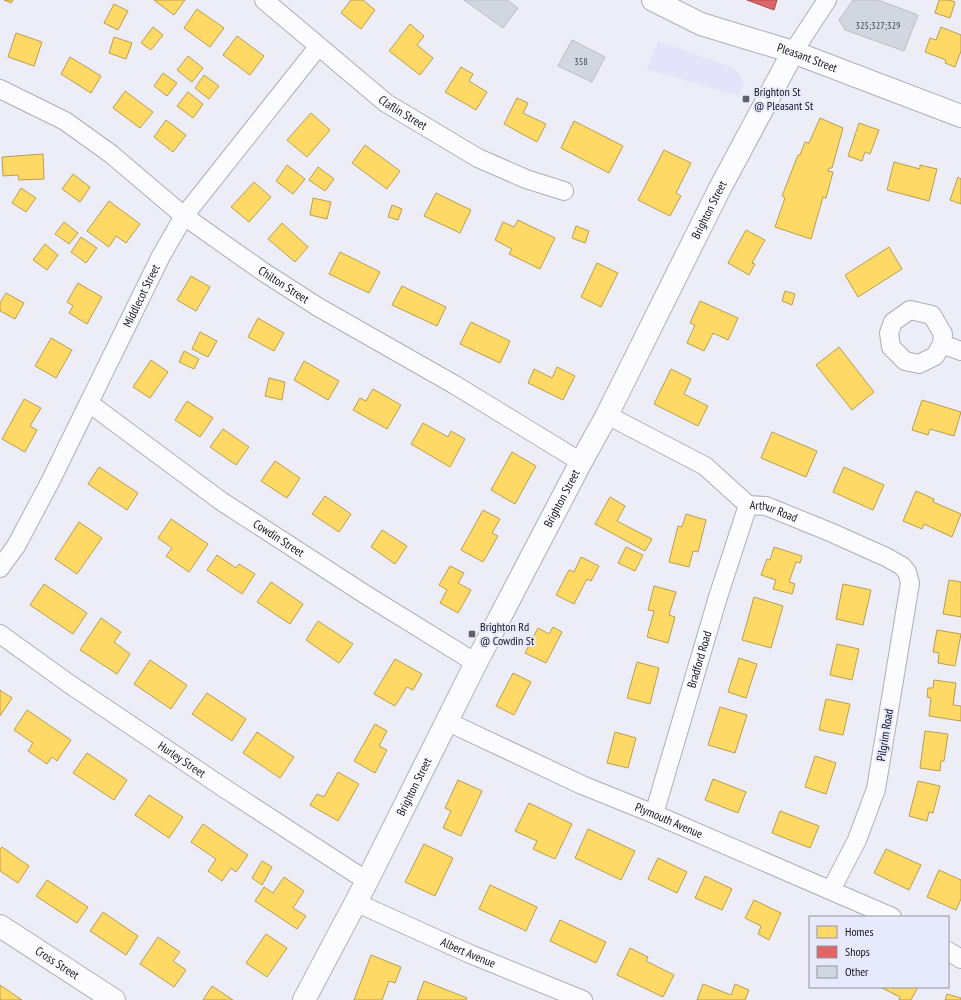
<svg xmlns="http://www.w3.org/2000/svg" width="961" height="1000" viewBox="0 0 961 1000" font-family="'PT Sans Narrow',sans-serif">
<rect width="100%" height="100%" fill="#ecedf7"/>
<polygon fill="#e3e4fa" points="658,41 734,68 744,82 738,96 647,69"/>
<g fill="#ffd966" stroke="#b89e51">
<polygon points="4,0 13,0 11,3"/>
<polygon points="154,0 185,0 174,15"/>
<polygon points="351,0 363,0 375,10 361,29 341,13"/>
<polygon points="939,0 949,0 955,2 950,18 935,13"/>
<polygon points="114,4 128,11 118,30 104,23"/>
<polygon points="197,9 224,28 210,47 184,28"/>
<polygon points="410,24 424,36 417,45 433,58 420,75 389,51"/>
<polygon points="153,27 163,35 151,50 141,43"/>
<polygon points="941,27 961,35 961,51 955,67 945,63 946,60 925,52 930,38 936,40"/>
<polygon points="16,33 42,42 34,66 8,57"/>
<polygon points="237,36 264,56 250,75 223,55"/>
<polygon points="114,37 132,43 126,59 109,53"/>
<polygon points="188,56 203,68 192,82 177,70"/>
<polygon points="70,57 101,76 91,93 61,74"/>
<polygon points="461,67 473,74 469,81 487,92 476,110 445,92"/>
<polygon points="163,73 177,83 167,96 154,86"/>
<polygon points="204,75 219,86 209,99 195,88"/>
<polygon points="125,91 153,112 140,128 113,108"/>
<polygon points="188,92 203,104 193,118 177,106"/>
<polygon points="517,98 528,103 523,113 546,124 537,142 504,124"/>
<polygon points="311,113 330,130 307,157 287,140"/>
<polygon points="820,118 843,128 832,168 829,168 828,171 833,172 826,198 823,197 811,239 775,227 785,198 782,196 798,155 800,155 805,142 809,143"/>
<polygon points="166,120 186,135 173,152 154,137"/>
<polygon points="574,121 623,146 609,173 561,148"/>
<polygon points="859,123 879,130 870,154 865,152 862,161 848,156"/>
<polygon points="365,145 400,171 387,189 352,163"/>
<polygon points="664,150 691,163 676,193 681,196 670,216 638,200"/>
<polygon points="43,154 44,179 19,180 18,175 3,176 2,157"/>
<polygon points="894,162 920,169 920,165 937,169 929,201 887,190"/>
<polygon points="287,165 305,179 293,194 276,181"/>
<polygon points="318,167 334,179 325,191 309,180"/>
<polygon points="73,174 90,187 80,202 62,189"/>
<polygon points="958,177 961,179 961,204 950,200"/>
<polygon points="254,182 271,197 249,222 231,207"/>
<polygon points="21,188 36,198 26,212 12,203"/>
<polygon points="436,193 471,210 460,233 424,216"/>
<polygon points="313,198 331,202 327,219 310,215"/>
<polygon points="109,201 140,224 126,243 116,236 109,247 87,231"/>
<polygon points="392,205 402,209 398,220 388,217"/>
<polygon points="518,220 555,238 540,269 509,254 512,249 495,240 503,222 514,227"/>
<polygon points="64,222 78,233 69,244 55,234"/>
<polygon points="282,223 308,247 295,262 268,239"/>
<polygon points="576,226 589,231 585,243 572,238"/>
<polygon points="746,230 765,240 752,263 755,264 749,275 728,263"/>
<polygon points="81,237 97,248 86,263 71,252"/>
<polygon points="45,244 58,255 47,270 33,260"/>
<polygon points="889,247 902,269 858,297 845,275"/>
<polygon points="340,252 380,272 369,293 329,274"/>
<polygon points="597,263 618,273 601,307 581,297"/>
<polygon points="191,276 210,287 196,311 177,300"/>
<polygon points="78,283 102,297 87,324 69,313 73,306 67,302"/>
<polygon points="402,286 446,307 437,326 392,305"/>
<polygon points="785,291 795,294 792,305 782,301"/>
<polygon points="6,293 24,303 15,319 0,311 0,303"/>
<polygon points="700,301 738,318 728,340 713,333 704,351 687,343 695,325 690,323"/>
<polygon points="258,318 284,333 274,351 248,337"/>
<polygon points="471,322 510,341 500,363 460,344"/>
<polygon points="200,332 217,341 208,357 192,349"/>
<polygon points="51,338 72,350 56,378 35,366"/>
<polygon points="839,347 874,392 852,410 816,365"/>
<polygon points="184,351 199,359 194,369 179,362"/>
<polygon points="151,360 168,372 150,398 133,387"/>
<polygon points="304,361 339,381 328,400 294,380"/>
<polygon points="557,367 575,376 563,400 528,383 534,369 552,378"/>
<polygon points="671,369 691,379 684,394 708,406 698,426 654,404"/>
<polygon points="269,378 285,382 282,400 265,396"/>
<polygon points="373,389 401,405 387,429 353,410 360,398 366,401"/>
<polygon points="24,399 41,408 30,426 37,430 25,452 2,439"/>
<polygon points="922,400 961,412 954,436 930,429 928,435 912,430"/>
<polygon points="187,401 213,418 200,437 175,420"/>
<polygon points="423,423 448,437 451,431 465,439 450,467 411,444"/>
<polygon points="223,429 249,447 236,465 210,447"/>
<polygon points="772,432 817,451 806,477 761,458"/>
<polygon points="512,452 536,466 515,504 491,490"/>
<polygon points="275,461 300,478 287,498 261,481"/>
<polygon points="99,467 138,493 127,510 88,484"/>
<polygon points="844,467 884,485 873,510 833,492"/>
<polygon points="916,491 934,499 933,502 961,514 952,537 924,524 922,529 903,521"/>
<polygon points="325,496 351,514 339,532 312,514"/>
<polygon points="610,497 625,506 617,521 652,539 645,551 595,524"/>
<polygon points="483,510 500,519 492,533 498,536 483,562 461,550"/>
<polygon points="686,514 706,520 698,552 693,551 689,567 669,562 678,526 682,527"/>
<polygon points="171,519 208,544 189,572 166,556 172,548 158,538"/>
<polygon points="79,522 102,538 77,574 55,559"/>
<polygon points="382,530 407,546 395,564 371,547"/>
<polygon points="626,547 643,555 635,571 618,563"/>
<polygon points="774,547 802,556 800,563 796,562 789,582 795,584 792,594 773,589 776,580 761,575 767,559 770,560"/>
<polygon points="217,555 236,568 239,564 255,574 242,594 207,570"/>
<polygon points="581,557 599,566 591,581 587,579 574,604 556,595 569,570 574,572"/>
<polygon points="450,566 464,573 458,583 471,590 458,613 440,603 447,590 439,585"/>
<polygon points="949,580 961,582 961,617 943,614"/>
<polygon points="271,582 303,604 290,624 257,602"/>
<polygon points="44,584 87,613 73,634 30,605"/>
<polygon points="843,584 871,590 863,625 836,619"/>
<polygon points="654,586 676,592 669,615 675,617 668,643 647,637 654,611 648,610"/>
<polygon points="754,597 783,606 771,648 742,640"/>
<polygon points="101,618 121,632 114,642 130,654 117,674 80,650"/>
<polygon points="318,621 353,644 339,663 306,640"/>
<polygon points="553,627 562,632 546,663 525,653 538,628 549,634"/>
<polygon points="937,630 961,634 955,666 938,663 939,653 933,652"/>
<polygon points="837,644 859,649 852,680 830,675"/>
<polygon points="739,658 757,664 746,698 728,692"/>
<polygon points="395,659 422,674 413,690 407,687 395,706 374,694"/>
<polygon points="150,660 187,685 171,709 134,684"/>
<polygon points="637,662 659,668 650,704 627,698"/>
<polygon points="513,673 531,682 514,715 496,706"/>
<polygon points="934,680 956,683 953,705 961,706 961,721 929,716 931,698 927,697 928,688 933,688"/>
<polygon points="0,690 12,698 0,716"/>
<polygon points="207,693 246,719 232,741 192,714"/>
<polygon points="826,699 850,704 843,735 819,730"/>
<polygon points="720,707 747,715 735,753 708,745"/>
<polygon points="27,710 71,740 57,761 52,757 47,764 28,751 33,743 14,730"/>
<polygon points="375,724 387,731 379,746 387,750 375,773 354,761"/>
<polygon points="925,731 948,734 944,761 941,761 940,771 920,768"/>
<polygon points="257,732 294,757 280,778 243,753"/>
<polygon points="615,732 636,738 628,768 607,763"/>
<polygon points="87,753 127,780 114,800 73,773"/>
<polygon points="815,756 836,763 826,794 805,787"/>
<polygon points="338,772 359,784 338,821 310,805 317,794 324,797"/>
<polygon points="713,779 746,792 738,813 705,800"/>
<polygon points="458,780 482,791 461,836 443,828 451,811 445,808"/>
<polygon points="918,781 940,786 933,813 929,812 927,821 909,816"/>
<polygon points="149,795 183,817 169,838 135,815"/>
<polygon points="529,803 572,824 555,859 533,849 537,841 515,831"/>
<polygon points="780,811 819,826 810,848 772,833"/>
<polygon points="203,824 248,855 236,872 231,868 222,881 208,871 216,859 191,842"/>
<polygon points="588,829 635,851 621,880 575,858"/>
<polygon points="424,844 453,858 435,896 405,882"/>
<polygon points="2,847 29,866 18,883 0,871 0,849"/>
<polygon points="886,849 921,865 909,890 874,873"/>
<polygon points="658,858 687,872 677,893 648,879"/>
<polygon points="262,861 272,867 262,885 252,878"/>
<polygon points="939,870 961,880 961,899 956,910 927,897"/>
<polygon points="705,876 732,889 722,910 695,898"/>
<polygon points="284,877 304,891 293,908 306,916 297,929 255,901 264,887 273,893"/>
<polygon points="47,880 88,907 77,923 36,896"/>
<polygon points="490,885 537,907 526,931 479,909"/>
<polygon points="754,900 781,913 769,940 758,934 761,926 745,918"/>
<polygon points="103,912 138,936 126,955 90,931"/>
<polygon points="560,920 606,942 596,963 550,941"/>
<polygon points="266,934 287,948 267,977 246,963"/>
<polygon points="158,937 180,952 173,961 186,970 174,987 140,964"/>
<polygon points="630,948 648,957 646,961 674,975 663,997 617,975"/>
<polygon points="371,955 401,967 395,983 389,981 382,1000 354,1000"/>
<polygon points="424,981 467,998 466,1000 417,1000"/>
<polygon points="703,984 731,995 735,984 749,990 745,1000 697,1000"/>
<polygon points="0,985 22,1000 0,1000"/>
<polygon points="212,986 233,1000 203,1000"/>
<polygon points="880,987 918,987 911,1000 899,1000 900,997"/>
<polygon points="947,994 961,998 961,1000 945,1000"/>
</g>
<polygon fill="#e06666" stroke="#a34d51" points="747,0 777,0 774,10"/>
<g fill="#d1d6e0" stroke="#b9bec7">
<polygon points="464,0 507,0 518,8 503,28"/>
<polygon points="853,0 878,0 918,15 904,51 845,30 839,20"/>
<polygon points="572,40 605,57 592,82 558,66"/>
</g>
<g fill="none" stroke-linecap="round" stroke-linejoin="round">
<g stroke="#adaeb8" stroke-width="20">
<g id="minor">
<path id="s1" d="M264,0L386,103L478,158L526,179L564,191"/>
<polyline points="793,52 827,0"/>
<path id="s2" d="M0,89L65,121L111,154L184,216L265,273L318,307L455,385L581,462"/>
<polygon points="910,310 932,315 943,334 942,344 935,356 919,364 905,361 891,347 889,333 893,322"/>
<polyline points="942,344 961,351"/>
<path id="s3" d="M89,403L221,501L366,595L476,663"/>
<path id="s4" d="M607,415L705,466L748,505L766,506L830,532L886,557L902,566L907,572L910,583L876,789L857,840L831,890"/>
<path id="s5" d="M0,568L16,546L50,482L161,256L184,216L318,47"/>
<path id="s6" d="M0,634L68,683L224,788L367,881"/>
<path id="s7" d="M446,721L582,785L654,814L892,917"/>
<path id="s8" d="M654,814L718,597L748,505"/>
<path id="s9" d="M355,902L470,954L583,1000"/>
<polyline points="948,951 961,959"/>
</g>
</g>
<g stroke="#adaeb8" stroke-width="24">
<g id="tertiary">
<path id="s10" d="M0,926L114,1000"/>
</g>
</g>
<g stroke="#adaeb8" stroke-width="24">
<g id="secondary">
<path id="s11" d="M304,1000L367,881L476,663L581,462L607,415L719,190L793,52"/>
</g>
</g>
<g stroke="#adaeb8" stroke-width="24">
<g id="primary">
<path id="s12" d="M653,0L701,24L793,52L961,116"/>
</g>
</g>
<use href="#minor" stroke="#fcfcfe" stroke-width="18"/>
<use href="#tertiary" stroke="#fcfcfe" stroke-width="22"/>
<use href="#secondary" stroke="#fcfcfe" stroke-width="22"/>
<use href="#primary" stroke="#fcfcfe" stroke-width="22"/>
</g>
<g fill="#60606b" stroke="#e7e9fc" stroke-width="1.5">
<rect x="742" y="95" width="8" height="8" rx="2"/>
<rect x="468" y="630" width="8" height="8" rx="2"/>
</g>
<g text-anchor="middle" stroke-width="4" stroke-linejoin="round" paint-order="stroke">
<g font-size="10" fill="#454651">
<text x="878" y="29">325;327;329</text>
<text x="581" y="65">358</text>
</g>
<g font-size="12" fill="#14141f" stroke="#e7e9fc">
<text dy="4" stroke="none"><textPath href="#s12" startOffset="165">Pleasant Street</textPath></text>
<text dy="4" stroke="none"><textPath href="#s1" startOffset="179">Claflin Street</textPath></text>
<text dy="4" stroke="none"><textPath href="#s11" startOffset="888">Brighton Street</textPath></text>
<text dy="4" stroke="none"><textPath href="#s2" startOffset="346">Chilton Street</textPath></text>
<text dy="4" stroke="none"><textPath href="#s5" startOffset="307">Middlecot Street</textPath></text>
<text dy="4" stroke="none"><textPath href="#s11" startOffset="564">Brighton Street</textPath></text>
<text dy="4" stroke="none"><textPath href="#s4" startOffset="195">Arthur Road</textPath></text>
<text dy="4" stroke="none"><textPath href="#s3" startOffset="233">Cowdin Street</textPath></text>
<text dy="4" stroke="none"><textPath href="#s8" startOffset="161">Bradford Road</textPath></text>
<text transform="translate(885 735) rotate(-81)" y="4">Pilgrim Road</text>
<text dy="4" stroke="none"><textPath href="#s6" startOffset="221">Hurley Street</textPath></text>
<text dy="4" stroke="none"><textPath href="#s11" startOffset="240">Brighton Street</textPath></text>
<text dy="4" stroke="none"><textPath href="#s7" startOffset="244">Plymouth Avenue</textPath></text>
<text dy="4" stroke="none"><textPath href="#s9" startOffset="124">Albert Avenue</textPath></text>
<text dy="4" stroke="none"><textPath href="#s10" startOffset="68">Cross Street</textPath></text>
</g>
<g font-size="12" fill="#14141f" stroke="#e7e9fc" text-anchor="start">
<text x="754" y="96">Brighton St<tspan x="754" dy="14">@ Pleasant St</tspan></text>
<text x="480" y="631">Brighton Rd<tspan x="480" dy="14">@ Cowdin St</tspan></text>
</g>
</g>
<rect x="809" y="916" width="140" height="72" fill="#e7e9fc" stroke="#9394a4"/>
<rect x="817" y="926" width="20" height="12" fill="#ffd966" stroke="#9394a4"/>
<text x="845" y="936" font-size="12" fill="#14141f">Homes</text>
<rect x="817" y="946" width="20" height="12" fill="#e06666" stroke="#9394a4"/>
<text x="845" y="956" font-size="12" fill="#14141f">Shops</text>
<rect x="817" y="966" width="20" height="12" fill="#d1d6e0" stroke="#9394a4"/>
<text x="845" y="976" font-size="12" fill="#14141f">Other</text>
</svg>
